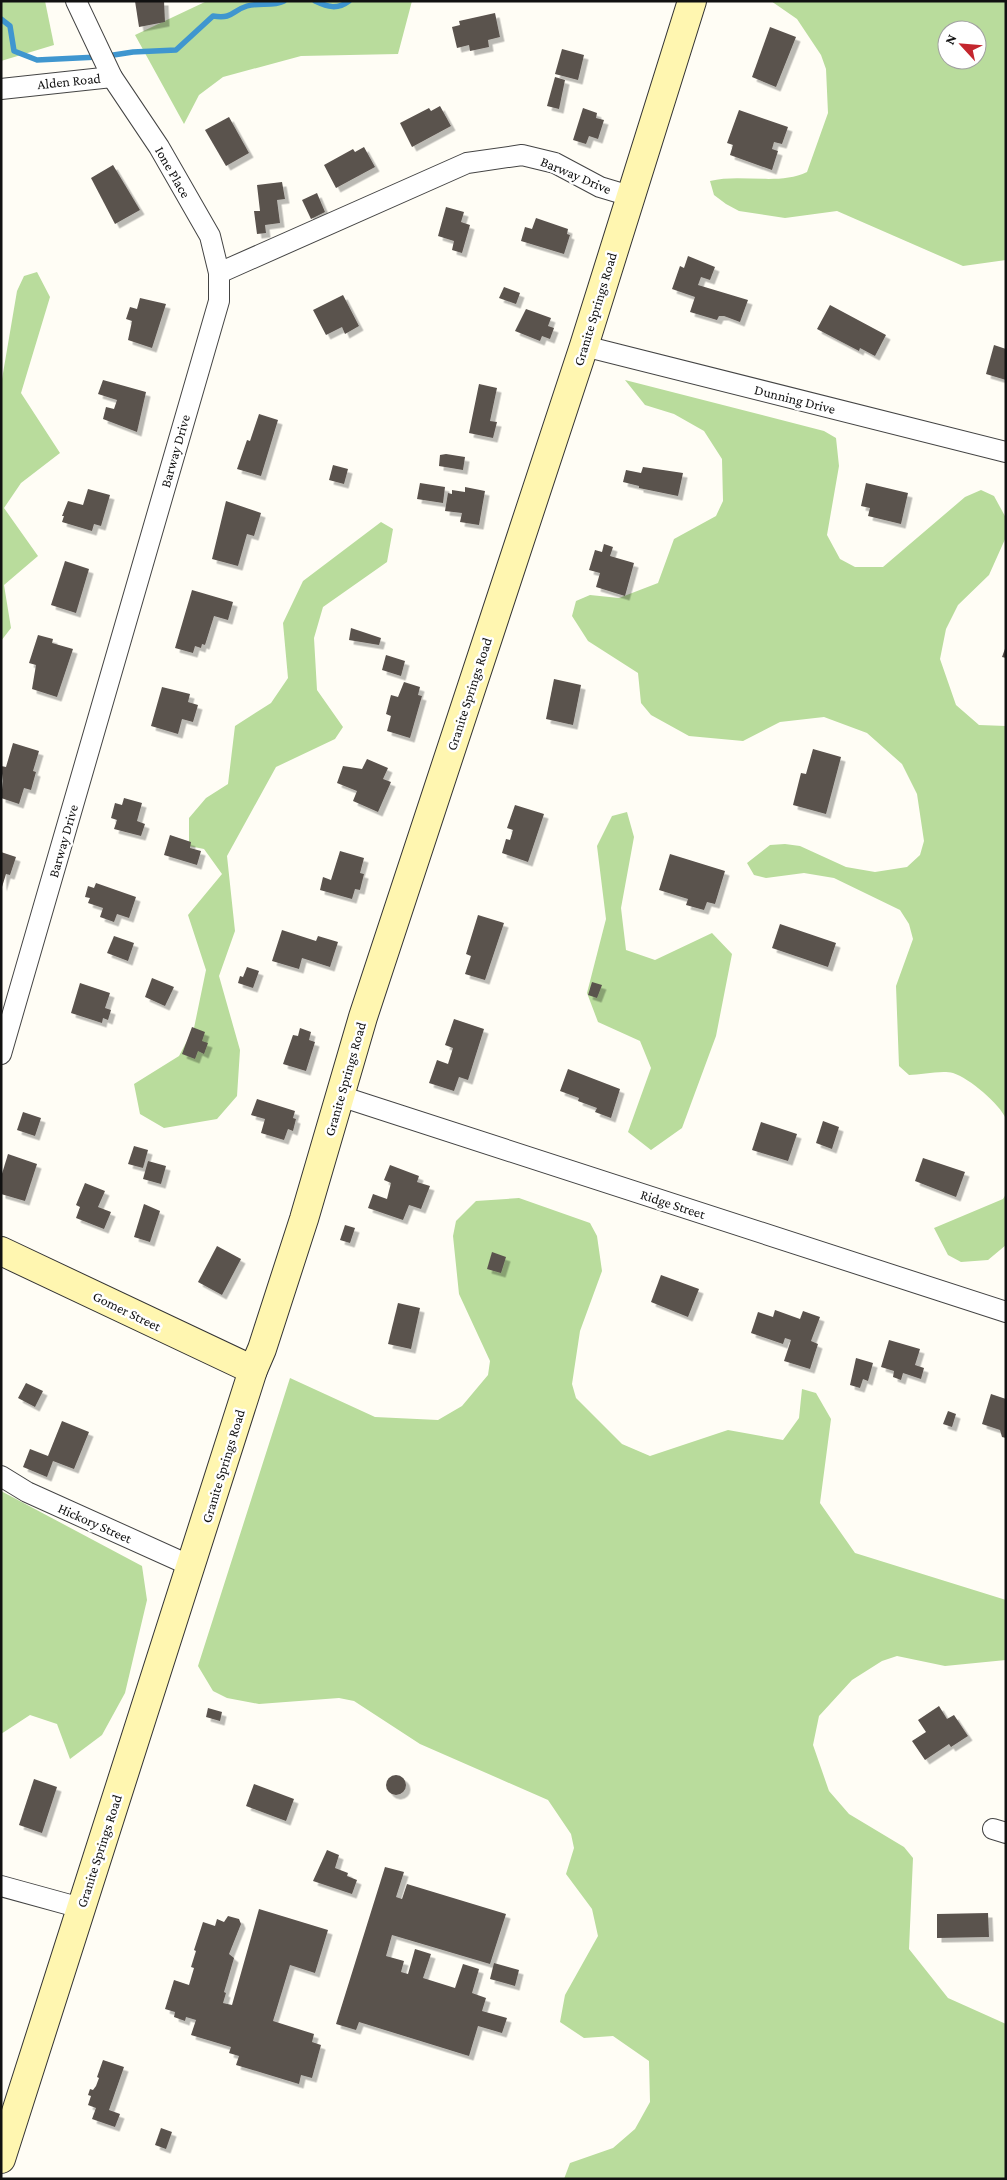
<svg xmlns="http://www.w3.org/2000/svg" width="1007" height="2180" viewBox="0 0 1007 2180" font-family="'Crimson Pro',serif">
<defs>
<filter id="shadow"><feDropShadow dx="4.5" dy="4.5" stdDeviation="0" flood-color="#0004"/></filter>
</defs>
<rect width="100%" height="100%" fill="#fffdf5"/>
<g fill="#b9dc9c" fill-rule="evenodd">
<polygon points="1,1 45,1 54,45 1,61"/>
<polygon points="207,1 412,1 398,54 301,56 223,77 199,95 184,124 135,35"/>
<path d="M771,1H1006V260L963,266L837,211L785,218L739,211L726,204L714,195L710,181C741,173 778,186 807,172L828,113L826,69L821,55L797,19ZM947,30H977V60H947Z"/>
<polygon points="37,272 50,297 21,393 60,453 21,483 4,508 38,556 4,585 11,628 1,641 1,385 17,291 24,276"/>
<path d="M625,380L824,431L836,438L839,466L827,535L840,559L855,567H883L965,497L981,490L994,496L1006,518V537L989,575L958,605L946,629L940,659L956,705L979,725L1006,726V1119C1000,1104 969,1078 953,1073C941,1070 921,1075 909,1075L899,1066L896,986L913,939L909,924L900,910L834,878L804,873L766,878L754,875L747,863L770,845L785,844L800,846L846,867L875,872L907,867L920,855L924,841L917,794L902,764L867,733L824,717L780,722L743,741L689,736L651,715L641,703L638,673L588,641L572,616L576,601L590,595L619,598L658,583L674,539L716,516L723,501L722,459L704,431L674,414L645,405Z"/>
<polygon points="381,522 393,529 387,562 323,607 314,638 317,690 343,727 335,739 276,767 227,856 235,931 219,976 240,1050 237,1096 217,1119 164,1128 140,1114 134,1084 179,1056 194,1028 206,970 188,915 222,874 204,849 189,846 189,818 206,798 228,784 235,726 271,703 288,678 283,623 303,581"/>
<polygon points="627,812 634,837 621,908 626,950 655,960 712,933 732,954 716,1036 682,1128 651,1150 628,1132 651,1068 640,1041 598,1022 587,993 606,919 597,846 612,816"/>
<polygon points="1006,1194 1006,1245 988,1260 961,1262 948,1255 934,1228 1003,1199"/>
<polygon points="519,1198 590,1223 597,1236 602,1271 580,1331 572,1384 576,1398 622,1444 650,1456 728,1430 783,1440 799,1418 802,1389 816,1393 831,1419 820,1503 855,1553 1006,1600 1006,1660 945,1666 897,1656 882,1661 852,1680 819,1716 813,1745 829,1791 849,1814 904,1847 913,1858 909,1949 948,1998 1006,2024 1006,2179 564,2179 570,2163 613,2148 635,2129 650,2102 649,2061 613,2036 584,2038 560,2022 565,1995 598,1936 592,1909 566,1874 574,1848 571,1834 548,1800 420,1744 354,1701 339,1698 259,1704 227,1698 213,1691 198,1666 290,1378 375,1417 438,1420 462,1406 488,1375 490,1361 459,1294 453,1236 456,1221 476,1201"/>
<polygon points="1,1491 142,1566 147,1600 125,1693 102,1735 70,1759 57,1724 30,1715 1,1734"/>
</g>
<g fill="none" stroke-linecap="round" stroke-linejoin="round">
<g stroke="#3f96cf" stroke-width="5.5">
<path d="M315,1C328,7 337,10 349,1"/>
<polyline points="1,19 10,26 14,51 37,60 98,57"/>
<path d="M107,56L133,52L176,50L213,16C234,19 231,11 247,6C260,2 272,7 284,1"/>
</g>
</g>
<g fill="#5a524d" filter="url(#shadow)">
<polygon points="135,1 164,1 165,22 139,27"/>
<polygon points="495,13 500,37 488,40 489,47 470,51 469,45 457,48 452,27 460,25 459,21"/>
<polygon points="770,27 796,37 776,87 752,77"/>
<polygon points="562,49 584,55 578,80 555,74"/>
<polygon points="555,77 565,80 559,109 547,106"/>
<polygon points="440,106 451,126 412,147 400,123 429,108 431,111"/>
<polygon points="583,108 597,113 596,118 604,120 598,139 589,136 586,144 573,140"/>
<polygon points="739,110 788,127 782,144 774,142 772,149 778,151 772,170 730,155 733,145 727,143"/>
<polygon points="229,117 249,153 226,166 205,130"/>
<polygon points="364,147 375,167 336,188 324,165 353,149 355,152"/>
<polygon points="113,165 140,210 115,224 91,178"/>
<polygon points="282,182 285,199 277,200 280,223 265,225 266,233 257,234 254,211 260,211 257,185"/>
<polygon points="317,193 325,212 311,219 302,200"/>
<polygon points="446,207 464,212 461,222 470,225 462,253 452,250 454,241 438,236"/>
<polygon points="536,218 568,229 567,234 570,235 564,254 521,241 525,227 532,229"/>
<polygon points="688,256 715,267 710,280 701,277 698,285 748,300 740,322 724,316 719,316 717,320 690,312 695,297 672,289 680,266 684,268"/>
<polygon points="504,287 520,293 516,304 499,298"/>
<polygon points="343,295 359,326 345,334 342,327 326,335 313,310"/>
<polygon points="140,298 166,304 152,348 128,340 132,321 126,319 130,307 137,309"/>
<polygon points="830,305 886,335 875,356 860,348 859,351 817,329"/>
<polygon points="526,309 551,318 548,326 554,328 550,339 542,336 540,341 515,331"/>
<polygon points="994,345 1006,349 1006,380 986,374"/>
<polygon points="103,380 146,392 137,432 103,419 106,407 114,409 117,400 98,394"/>
<polygon points="479,384 497,388 490,421 497,422 493,438 469,433"/>
<polygon points="259,414 278,420 261,476 237,469 247,440 250,441"/>
<polygon points="446,454 465,457 463,470 439,466 440,455"/>
<polygon points="333,465 348,469 344,484 329,480"/>
<polygon points="643,467 683,473 678,496 639,488 639,486 623,482 626,470 641,473"/>
<polygon points="420,483 445,487 443,503 417,499"/>
<polygon points="866,483 908,493 901,524 868,516 870,508 861,506"/>
<polygon points="465,487 485,491 479,525 460,522 462,513 445,511 448,493 452,494 452,490 465,492"/>
<polygon points="88,489 110,495 101,526 94,524 92,531 62,522 64,516 62,516 68,501 83,505"/>
<polygon points="226,501 261,513 254,536 247,534 238,566 212,559"/>
<polygon points="604,544 613,547 610,556 634,563 625,596 596,587 600,573 589,570 595,550 602,552"/>
<polygon points="65,561 89,569 76,613 51,605"/>
<polygon points="192,590 233,602 228,620 214,616 205,645 202,644 201,648 195,646 193,653 175,648"/>
<polygon points="351,628 381,638 379,645 349,640"/>
<polygon points="38,635 53,639 52,643 73,649 57,697 32,689 36,665 29,663"/>
<polygon points="1006,646 1006,658 1002,657"/>
<polygon points="386,655 405,661 401,676 382,670"/>
<polygon points="554,679 581,685 573,725 546,719"/>
<polygon points="404,682 420,687 418,695 422,696 410,738 387,731 391,716 386,714 391,695 398,697"/>
<polygon points="162,687 190,694 188,702 198,705 193,722 182,719 178,734 151,726"/>
<polygon points="13,743 39,751 33,771 36,772 31,790 24,788 19,804 1,798 3,781 1,766 6,767"/>
<polygon points="813,749 841,757 826,814 793,805 801,773 806,774"/>
<polygon points="367,759 388,768 383,779 391,782 378,812 353,801 357,791 337,783 343,766 362,769"/>
<polygon points="124,798 142,803 137,821 145,824 141,836 114,829 117,820 111,818 115,803 122,805"/>
<polygon points="515,805 544,814 528,862 502,853 506,839 510,840 513,830 507,828"/>
<polygon points="170,835 191,842 190,848 201,851 197,865 164,855"/>
<polygon points="340,851 364,858 360,873 364,874 360,890 355,889 352,899 320,890 323,877 331,880"/>
<polygon points="1,852 16,857 10,875 6,874 2,887"/>
<polygon points="670,854 725,871 715,904 707,902 704,910 686,905 688,899 659,890"/>
<polygon points="96,883 136,897 129,918 117,914 114,922 100,917 103,908 88,903 90,898 85,897 88,886 94,888"/>
<polygon points="478,915 504,923 485,980 465,974 471,956 466,954"/>
<polygon points="780,924 836,943 828,967 772,948"/>
<polygon points="282,930 316,941 318,936 338,942 330,967 302,958 299,969 272,961"/>
<polygon points="114,936 134,943 128,961 107,953"/>
<polygon points="247,967 259,971 253,988 238,983 240,976 243,977"/>
<polygon points="152,978 174,987 165,1006 145,997"/>
<polygon points="592,982 602,985 597,998 588,995"/>
<polygon points="80,983 110,993 105,1008 111,1010 108,1020 103,1018 102,1023 71,1013"/>
<polygon points="454,1019 484,1029 468,1080 459,1077 454,1091 429,1083 437,1060 448,1064 453,1048 445,1045"/>
<polygon points="192,1027 205,1032 202,1041 208,1043 204,1054 198,1051 195,1059 182,1054"/>
<polygon points="300,1028 311,1032 309,1040 315,1042 306,1071 283,1064 293,1035 298,1036"/>
<polygon points="568,1069 620,1089 611,1118 595,1112 597,1108 578,1101 579,1098 560,1091"/>
<polygon points="257,1099 295,1111 293,1118 296,1119 293,1131 288,1129 284,1140 261,1133 265,1119 251,1115"/>
<polygon points="23,1112 41,1118 35,1136 17,1130"/>
<polygon points="823,1121 839,1127 832,1149 816,1143"/>
<polygon points="761,1122 797,1134 788,1161 752,1150"/>
<polygon points="134,1146 148,1150 143,1168 128,1164"/>
<polygon points="8,1154 37,1164 25,1201 1,1194 1,1177"/>
<polygon points="923,1158 965,1172 956,1197 915,1181"/>
<polygon points="148,1161 166,1166 161,1184 143,1179"/>
<polygon points="390,1165 419,1176 417,1182 430,1186 421,1209 409,1205 403,1220 368,1208 373,1194 387,1199 391,1183 384,1180"/>
<polygon points="85,1183 105,1191 98,1207 111,1212 104,1229 76,1218 80,1207 76,1205"/>
<polygon points="144,1204 160,1211 150,1242 134,1237"/>
<polygon points="345,1225 355,1228 350,1243 340,1240"/>
<polygon points="217,1246 241,1259 222,1295 198,1282"/>
<polygon points="492,1252 506,1257 501,1273 487,1269"/>
<polygon points="661,1275 699,1289 688,1317 651,1302"/>
<polygon points="398,1303 420,1308 411,1349 388,1344"/>
<polygon points="775,1310 800,1319 803,1311 820,1317 811,1341 818,1344 810,1369 784,1361 791,1340 785,1338 783,1344 751,1333 758,1312 773,1317"/>
<polygon points="889,1340 920,1349 915,1365 924,1368 921,1379 903,1373 901,1380 893,1377 894,1371 881,1367"/>
<polygon points="856,1358 873,1363 868,1381 863,1379 860,1388 850,1385"/>
<polygon points="26,1383 43,1391 35,1407 18,1398"/>
<polygon points="991,1394 1006,1399 1006,1438 1002,1437 1000,1430 982,1424"/>
<polygon points="948,1411 956,1414 952,1427 943,1424"/>
<polygon points="62,1421 89,1432 74,1469 53,1461 47,1477 23,1467 30,1449 48,1456"/>
<polygon points="939,1706 947,1719 954,1715 968,1736 951,1747 949,1744 925,1760 912,1741 926,1732 918,1720"/>
<polygon points="208,1708 222,1712 220,1721 206,1717"/>
<circle cx="396" cy="1785" r="10"/>
<polygon points="34,1779 57,1787 42,1833 19,1825"/>
<polygon points="254,1784 294,1799 286,1821 246,1806"/>
<polygon points="327,1850 339,1855 335,1868 348,1873 347,1876 357,1880 352,1894 313,1881"/>
<polygon points="385,1867 404,1872 396,1897 402,1899 407,1884 506,1914 490,1964 392,1935 386,1956 404,1961 401,1972 408,1974 415,1949 431,1954 423,1978 455,1988 463,1964 479,1969 472,1993 486,1998 482,2011 507,2018 502,2033 478,2026 469,2056 359,2022 356,2030 336,2024"/>
<polygon points="259,1909 328,1930 315,1973 290,1965 273,2021 314,2034 312,2042 321,2045 312,2078 301,2075 299,2084 236,2065 239,2056 229,2053 231,2047 191,2035 196,2020 186,2017 185,2021 174,2017 175,2012 165,2009 174,1980 189,1985 194,1968 191,1967 196,1951 194,1950 203,1922 215,1926 217,1919 224,1922 228,1916 239,1919 241,1924 229,1954 234,1958 224,1992 226,1993 223,2003 232,2005"/>
<polygon points="988,1913 989,1937 937,1938 937,1914"/>
<polygon points="494,1963 519,1970 515,1986 490,1979"/>
<polygon points="103,2060 124,2067 109,2110 120,2114 115,2127 92,2119 96,2108 88,2105 91,2096 88,2095 90,2089 93,2090 96,2086 99,2078 97,2077"/>
<polygon points="161,2128 172,2132 166,2149 155,2145"/>
</g>
<g fill="none" stroke-linecap="round" stroke-linejoin="round">
<g stroke="#444" stroke-width="22">
<g id="street">
<polyline points="76,1 112,77 159,147 210,236 219,273"/>
<polyline points="1,89 112,77"/>
<polyline points="584,346 1006,452"/>
<polyline points="1,1054 219,301 219,273 467,163 522,155 555,163 600,187 630,196"/>
<polyline points="340,1096 1006,1312"/>
<polyline points="1,1476 27,1492 191,1566"/>
<polyline points="993,1829 1006,1833"/>
<polyline points="1,1886 81,1908"/>
</g>
</g>
<g stroke="#333" stroke-width="30">
<g id="secondary">
<polyline points="1,1251 253,1370"/>
<polyline points="1,2159 253,1370 262,1349 304,1219 363,1017 584,346 692,1"/>
</g>
</g>
<use href="#street" stroke="#fff" stroke-width="20"/>
<use href="#secondary" stroke="#fff6b0" stroke-width="28"/>
</g>
<g text-anchor="middle" stroke-width="5" stroke-linejoin="round" paint-order="stroke">
<g font-size="14" fill="#111" stroke="#fff">
<text transform="translate(69 81) rotate(-6)" y="5">Alden Road</text>
<text transform="translate(173 172) rotate(60)" y="5">Ione Place</text>
<text transform="translate(576 175) rotate(23)" y="5">Barway Drive</text>
<text transform="translate(595 309) rotate(-73)" y="5">Granite Springs Road</text>
<text transform="translate(795 399) rotate(14)" y="5">Dunning Drive</text>
<text transform="translate(175 451) rotate(-74)" y="5">Barway Drive</text>
<text transform="translate(469 694) rotate(-72)" y="5">Granite Springs Road</text>
<text transform="translate(63 841) rotate(-74)" y="5">Barway Drive</text>
<text transform="translate(345 1079) rotate(-74)" y="5">Granite Springs Road</text>
<text transform="translate(673 1204) rotate(18)" y="5">Ridge Street</text>
<text transform="translate(127 1311) rotate(26)" y="5">Gomer Street</text>
<text transform="translate(223 1466) rotate(-73)" y="5">Granite Springs Road</text>
<text transform="translate(95 1523) rotate(24)" y="5">Hickory Street</text>
<text transform="translate(99 1851) rotate(-72)" y="5">Granite Springs Road</text>
</g>
</g>
<rect width="1007" height="2180" fill="none" stroke="#111111" stroke-width="5"/>
<g transform="translate(962 45) rotate(296)"><circle r="24" fill="#ffffff" stroke="#a0a0a0"/>
<path d="M0-4L9 19L0 12L-9 19Z" fill="#c4262e"/>
<text y="-8" font-size="14" font-weight="bold" text-anchor="middle" fill="#111111">N</text>
</g>
</svg>
